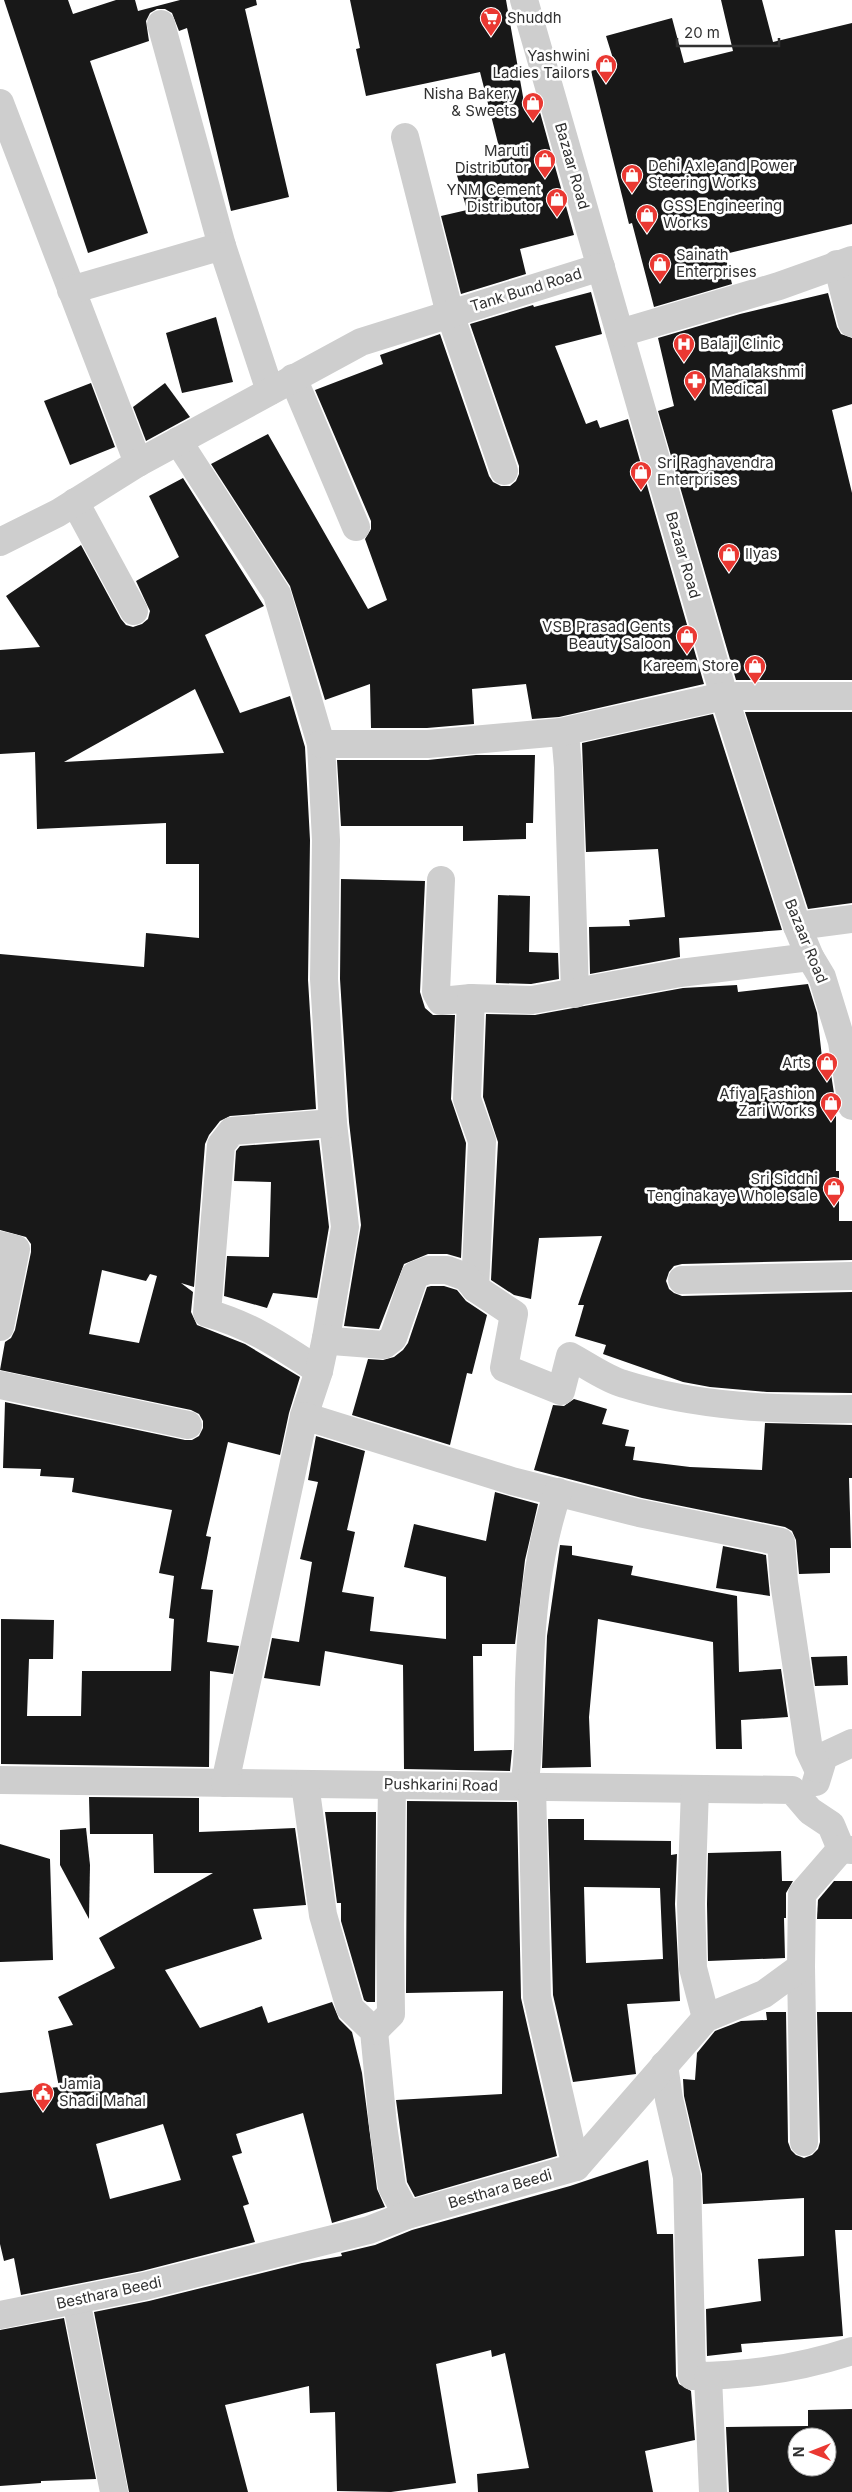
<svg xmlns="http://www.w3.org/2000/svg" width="852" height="2492" viewBox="0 0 852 2492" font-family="Inter,sans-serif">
<rect width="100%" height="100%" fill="#fff"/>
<g fill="#181818" fill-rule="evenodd">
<polygon points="4,0 68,0 73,14 116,0 135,0 138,11 180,0 256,0 257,5 245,9 289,197 231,211 187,28 179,31 172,13 165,9 157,9 150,13 146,21 149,41 90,61 148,233 88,253"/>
<polygon points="350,0 506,0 525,108 538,105 574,235 520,249 526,274 461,294 441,216 467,210 456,172 502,159 480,72 366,96 356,49 360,48"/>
<polygon points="721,0 762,0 773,42 852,23 852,224 725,254 732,284 654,307 632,223 629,224 591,71 615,65 606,36 672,18 684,63 733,51"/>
<polygon points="591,292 602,334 555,346 586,424 597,420 600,428 628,419 704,684 559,717 532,719 526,684 472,689 474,724 427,728 371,728 370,684 325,700 290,586 211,464 268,434 368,609 387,600 365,539 371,529 371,521 315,390 383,364 380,355 440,334 489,476 493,482 501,486 510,486 516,481 519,474 519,466 470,324 533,305 534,307"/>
<polygon points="828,293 837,327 841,334 852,338 852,404 832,410 852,493 852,680 736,680 658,411 674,406 658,338 740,314"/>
<polygon points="216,317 233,382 182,393 166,333"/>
<polygon points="91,383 115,447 70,465 44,401"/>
<polygon points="165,383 190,417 146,441 133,407"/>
<path d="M183,478L264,606L205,635L240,713L290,696L305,747L310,840L308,980L316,1109L230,1116L220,1121L209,1135L205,1144L194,1287L181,1283L193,1292L191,1312L197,1325L245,1344L300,1377L289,1413L280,1455L228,1442L206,1536L211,1537L201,1589L213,1590L207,1642L239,1646L233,1674L210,1671L209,1767L1,1764V1619L54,1620L53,1659H29L27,1716H81L82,1671H171L174,1619L169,1618L174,1576L159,1573L172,1510L72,1492L74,1478L40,1476L41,1469L3,1468L5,1402L185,1440H192L199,1436L203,1428V1421L199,1414L191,1410L0,1370L5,1342L11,1338L15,1330L31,1252V1244L26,1237L0,1230V954L144,967L146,933L199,938V864H166V823L37,829L35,752L0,754V650L40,647L6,596L81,545L121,619L126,625L133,627L142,624L148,619L150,611L136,581L179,557L149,496ZM195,689L224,753L64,762ZM102,1270L146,1281L150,1274L157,1276L139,1343L89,1334Z"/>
<polygon points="745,712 852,712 852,903 808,909"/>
<polygon points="713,714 782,930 679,938 680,957 590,974 589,927 630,926 629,920 665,917 658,849 586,852 582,743"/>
<polygon points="476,755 535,755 533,823 526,823 526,839 463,841 463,826 341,826 337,760 428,760"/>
<polygon points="341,879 425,881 420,992 425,1008 433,1015 455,1015 451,1099 466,1143 461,1258 447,1254 428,1254 404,1264 379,1329 344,1326 361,1225 349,1122 340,979"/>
<polygon points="498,895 530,896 529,952 558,953 559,979 531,984 496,983"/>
<polygon points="808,984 817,1013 824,1075 831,1074 836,1106 836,1171 839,1171 839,1221 852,1221 852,1260 682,1264 674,1266 669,1272 666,1281 669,1289 674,1293 682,1296 852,1292 852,1393 767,1392 710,1387 683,1382 603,1354 606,1345 575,1336 584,1305 578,1305 602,1236 539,1238 531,1299 514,1295 491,1280 498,1142 483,1097 486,1014 535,1015 683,988 737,985 738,992"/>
<polygon points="319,1140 329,1227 317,1298 273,1293 267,1308 224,1296 227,1256 269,1257 271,1182 234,1181 236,1151 240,1146"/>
<polygon points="431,1286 444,1286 457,1290 466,1301 487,1315 472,1374 467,1373 450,1445 352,1415 368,1359 383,1360 394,1357 403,1350 408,1343 427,1287"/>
<polygon points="574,1399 607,1409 602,1424 629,1430 625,1446 635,1447 633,1460 690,1467 762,1470 765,1423 852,1425 852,1478 849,1478 851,1548 830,1548 830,1573 799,1574 796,1540 792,1531 785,1527 642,1498 534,1470 553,1405 564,1406"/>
<polygon points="316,1436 365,1451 347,1530 355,1532 342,1592 374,1597 370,1631 446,1639 446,1577 404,1567 414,1524 486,1541 495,1492 538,1504 525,1560 515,1644 482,1644 482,1656 473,1656 474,1751 512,1750 510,1771 404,1769 403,1665 325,1651 320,1686 264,1678 272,1638 299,1642 312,1562 300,1559 318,1482 308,1480"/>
<polygon points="560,1545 572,1546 572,1555 633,1566 631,1575 737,1596 739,1672 781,1669 788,1717 741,1720 742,1749 716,1749 713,1642 598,1619 589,1717 591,1767 542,1768 547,1636"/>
<polygon points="723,1546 766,1555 770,1596 716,1588"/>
<polygon points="847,1656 848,1685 815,1686 811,1657"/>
<path d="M89,1797L199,1798V1832L295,1828L306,1905L253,1909L262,1939L165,1970L200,2028L262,2006L268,2023L332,2002L339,2019L352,2032L362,2073L377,2189L385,2207L332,2223L303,2113L236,2134L242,2153L232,2156L249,2204L243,2206L255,2242L142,2271L21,2295L14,2258L4,2261L0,2244V2093L59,2087L48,2031L73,2025L58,1997L115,1968L99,1938L213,1873H154L153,1834H90ZM163,2124L181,2180L110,2199L96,2144Z"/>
<polygon points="407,1801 517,1802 521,1998 557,2156 415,2197 407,2182 396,2100 502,2094 503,1991 406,1993"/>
<polygon points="325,1812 376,1812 375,2002 367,2002 364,2000 341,1921 341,1903 337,1903"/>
<path d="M548,1819H584V1840L671,1841V1855L677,1854L675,1904L680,2001L627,2004L636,2074L573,2082L553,1995ZM584,1887L660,1888L663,1959L586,1963Z"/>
<polygon points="86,1828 90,1865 89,1919 60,1865 60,1830"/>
<polygon points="0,1844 50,1859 53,1960 0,1962"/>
<polygon points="781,1851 782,1881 793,1881 786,1893 786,1918 784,1918 785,1958 708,1961 707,1904 708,1853"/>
<polygon points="834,1881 852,1881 852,1919 817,1919 818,1900"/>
<polygon points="766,2012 786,2012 788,2142 791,2150 796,2155 804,2158 812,2155 818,2149 820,2142 817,2012 852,2012 852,2230 835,2230 843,2336 741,2344 742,2352 707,2356 706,2309 761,2301 758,2259 804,2256 804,2198 703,2204 702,2174 684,2096 683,2079 695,2080 697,2053 715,2031 741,2021 767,2020"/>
<polygon points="648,2160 657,2234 673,2234 676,2376 679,2384 691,2391 695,2440 645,2451 653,2492 478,2492 477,2474 529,2468 505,2353 492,2357 491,2350 436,2364 456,2483 391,2492 337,2491 335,2412 310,2413 309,2386 225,2405 248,2492 129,2492 94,2312 149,2301 302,2263 342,2256 341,2253 375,2245 412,2230 570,2186"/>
<polygon points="64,2318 96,2479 41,2481 41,2483 0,2486 0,2330"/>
<path d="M852,2409V2492H729L726,2427L808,2426V2410ZM797,2437H827V2467H797Z"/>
</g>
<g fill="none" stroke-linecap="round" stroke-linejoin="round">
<g stroke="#cecece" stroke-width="28">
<polyline points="524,0 724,696 797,926 810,957 822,977 842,1042 852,1106"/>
<polyline points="161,24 222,246"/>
<polyline points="0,103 138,463"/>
<polyline points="405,137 450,314 504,471"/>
<polyline points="837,264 852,323"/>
<polyline points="71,290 222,246 270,391"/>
<polyline points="620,333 779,286 852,260"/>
<polyline points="293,378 356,527"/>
<polyline points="178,441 277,594 321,744 326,840 324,979 333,1123 345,1227 326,1338"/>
<polyline points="75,502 134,611"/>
<polyline points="0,542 58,513 138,463 361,342 601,267"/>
<polyline points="561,732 566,744 568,767 575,994"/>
<polyline points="321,744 428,744 561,732 724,696 852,696"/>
<polyline points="441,880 436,992 441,1001 471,998"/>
<polyline points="797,926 852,919"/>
<polyline points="0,1245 16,1249 0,1327"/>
<polyline points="682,1280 852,1276"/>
<polyline points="475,1288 482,1141 467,1099 471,998 532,1000 680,973 810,957"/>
<path d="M319,1371C281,1346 251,1325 207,1313L221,1145L232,1131L333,1123"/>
<polyline points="0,1385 188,1425"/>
<path d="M304,1416L319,1371L326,1338L332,1341L384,1345L393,1338L415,1275L428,1270H447L466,1277L475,1288L514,1314L504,1368L561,1391L570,1356C587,1365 606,1379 624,1384C697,1407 776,1410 852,1409"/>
<polyline points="0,1780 792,1790 810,1811 831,1825 841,1849 852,1850"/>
<polyline points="816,1782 824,1756 852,1743"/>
<polyline points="225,1783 304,1416 512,1481 639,1513 781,1542 784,1582 809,1750 818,1769"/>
<polyline points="305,1784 323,1915 350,2008 374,2031 383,2125 392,2187 407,2215"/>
<path d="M524,1786C530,1752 528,1719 529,1684C531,1619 537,1554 558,1492"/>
<polyline points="532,1786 537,1997 576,2167"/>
<polyline points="695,1789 691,1904 693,1968 706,2018"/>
<polyline points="801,1967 804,2142"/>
<polyline points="374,2031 391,2014 390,1926 392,1785"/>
<path d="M664,2065L669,2099L687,2177L692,2376C746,2376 800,2368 852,2351"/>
<polyline points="76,2300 114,2492"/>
<polyline points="0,2315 145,2286 369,2230 407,2215 576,2167 706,2018 764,1994 801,1967 802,1894 841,1849"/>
<polyline points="708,2376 713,2492"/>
</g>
</g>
<defs>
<g id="supermarket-pin" transform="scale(1.125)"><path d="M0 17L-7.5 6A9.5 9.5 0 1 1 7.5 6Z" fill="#ea3832" stroke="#fff"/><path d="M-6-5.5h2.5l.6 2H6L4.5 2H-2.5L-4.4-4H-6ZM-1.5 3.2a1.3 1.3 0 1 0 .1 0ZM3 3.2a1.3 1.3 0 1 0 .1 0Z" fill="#fff"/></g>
<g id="shop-pin" transform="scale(1.125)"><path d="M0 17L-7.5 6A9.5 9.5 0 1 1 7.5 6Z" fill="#ea3832" stroke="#fff"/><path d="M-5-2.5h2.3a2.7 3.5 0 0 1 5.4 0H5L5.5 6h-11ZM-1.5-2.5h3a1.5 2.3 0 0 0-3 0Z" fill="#fff"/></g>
<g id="hospital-pin" transform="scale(1.125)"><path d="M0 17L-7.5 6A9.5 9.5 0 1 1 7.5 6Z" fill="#ea3832" stroke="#fff"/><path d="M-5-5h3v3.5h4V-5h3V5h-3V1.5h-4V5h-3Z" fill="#fff"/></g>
<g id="pharmacy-pin" transform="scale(1.125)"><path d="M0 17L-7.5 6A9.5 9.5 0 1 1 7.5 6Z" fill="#ea3832" stroke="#fff"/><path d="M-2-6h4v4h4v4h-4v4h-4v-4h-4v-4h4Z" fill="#fff"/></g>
<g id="civic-pin" transform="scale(1.125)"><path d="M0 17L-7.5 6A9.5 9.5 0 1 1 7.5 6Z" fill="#ea3832" stroke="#fff"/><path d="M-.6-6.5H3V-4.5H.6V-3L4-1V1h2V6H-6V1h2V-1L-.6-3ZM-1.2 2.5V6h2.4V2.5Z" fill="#fff"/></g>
</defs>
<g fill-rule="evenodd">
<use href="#supermarket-pin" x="491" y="18"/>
<use href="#shop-pin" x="606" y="65"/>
<use href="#shop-pin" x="533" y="103"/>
<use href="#shop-pin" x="545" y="160"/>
<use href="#shop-pin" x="632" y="175"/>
<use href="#shop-pin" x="557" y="199"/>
<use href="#shop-pin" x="647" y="215"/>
<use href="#shop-pin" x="660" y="264"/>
<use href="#hospital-pin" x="684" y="344"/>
<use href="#pharmacy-pin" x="695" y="381"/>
<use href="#shop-pin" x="641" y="472"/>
<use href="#shop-pin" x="729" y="554"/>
<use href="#shop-pin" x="687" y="636"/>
<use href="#shop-pin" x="755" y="666"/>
<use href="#shop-pin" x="827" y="1063"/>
<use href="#shop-pin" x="831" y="1103"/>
<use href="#shop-pin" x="834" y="1188"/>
<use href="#civic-pin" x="43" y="2093"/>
</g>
<g text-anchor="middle" stroke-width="5" stroke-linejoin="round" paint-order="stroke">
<g font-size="15" fill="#313131" stroke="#fff" text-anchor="start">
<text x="507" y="23">Shuddh</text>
<text x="590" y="61" text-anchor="end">Yashwini<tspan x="590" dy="17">Ladies Tailors</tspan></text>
<text x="517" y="99" text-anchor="end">Nisha Bakery<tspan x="517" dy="17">&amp; Sweets</tspan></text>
<text x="529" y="156" text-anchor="end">Maruti<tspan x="529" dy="17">Distributor</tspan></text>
<text x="648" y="171">Dehi Axle and Power<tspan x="648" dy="17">Steering Works</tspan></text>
<text x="541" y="195" text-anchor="end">YNM Cement<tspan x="541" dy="17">Distributor</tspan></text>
<text x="663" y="211">GSS Engineering<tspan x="663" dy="17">Works</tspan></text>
<text x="676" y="260">Sainath<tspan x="676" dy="17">Enterprises</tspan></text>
<text x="700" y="349">Balaji Clinic</text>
<text x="711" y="377">Mahalakshmi<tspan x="711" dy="17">Medical</tspan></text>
<text x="657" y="468">Sri Raghavendra<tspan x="657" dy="17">Enterprises</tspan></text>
<text x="745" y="559">Ilyas</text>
<text x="671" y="632" text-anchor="end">VSB Prasad Gents<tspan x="671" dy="17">Beauty Saloon</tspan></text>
<text x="739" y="671" text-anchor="end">Kareem Store</text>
<text x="811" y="1068" text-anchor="end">Arts</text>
<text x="815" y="1099" text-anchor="end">Afiya Fashion<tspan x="815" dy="17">Zari Works</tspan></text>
<text x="818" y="1184" text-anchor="end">Sri Siddhi<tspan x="818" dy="17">Tenginakaye Whole sale</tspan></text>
<text x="59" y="2089">Jamia<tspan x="59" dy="17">Shadi Mahal</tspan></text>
</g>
<g font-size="15" fill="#313131" stroke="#fff">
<text transform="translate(572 166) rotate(74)" y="5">Bazaar Road</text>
<text transform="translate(526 290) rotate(-17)" y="5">Tank Bund Road</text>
<text transform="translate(683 555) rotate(74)" y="5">Bazaar Road</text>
<text transform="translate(806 941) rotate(68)" y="5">Bazaar Road</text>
<text transform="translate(441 1785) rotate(1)" y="5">Pushkarini Road</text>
<text transform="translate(500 2189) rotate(-16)" y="5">Besthara Beedi</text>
<text transform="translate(109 2293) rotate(-12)" y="5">Besthara Beedi</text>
</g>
</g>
<g transform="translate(812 2452) rotate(270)"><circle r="24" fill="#ffffff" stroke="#adadad"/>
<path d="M0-4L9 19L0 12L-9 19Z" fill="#ea3832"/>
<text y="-8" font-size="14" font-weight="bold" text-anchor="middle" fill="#313131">N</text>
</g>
<path d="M677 38v8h102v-8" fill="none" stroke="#313131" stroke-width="2.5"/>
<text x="684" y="38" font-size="15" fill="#313131" stroke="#ffffff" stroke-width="4" paint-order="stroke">20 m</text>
</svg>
